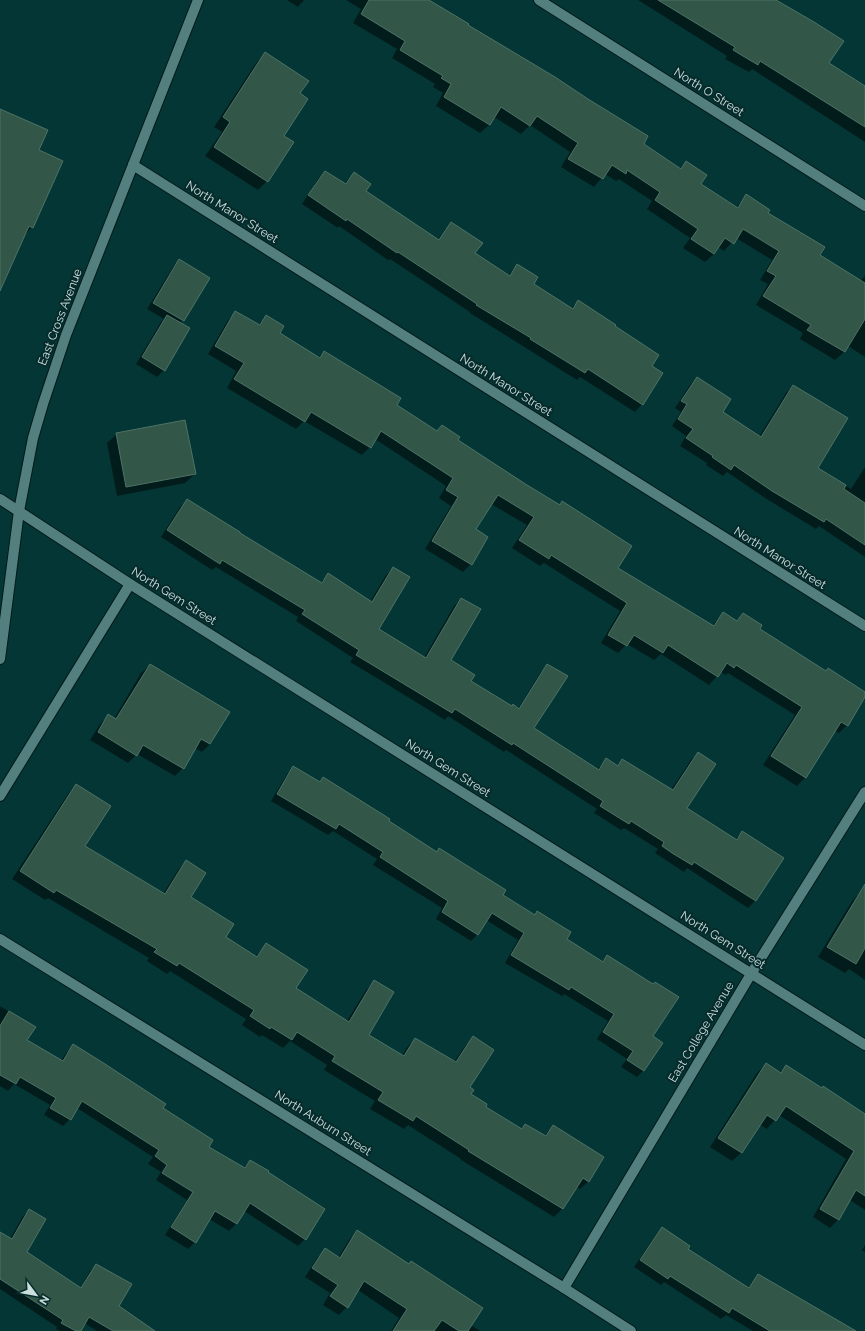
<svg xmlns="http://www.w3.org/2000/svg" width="865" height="1331" viewBox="0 0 865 1331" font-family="Raleway,sans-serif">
<rect width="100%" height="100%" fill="#043635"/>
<g fill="#0007" fill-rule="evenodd">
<polygon points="287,0 304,0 298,7"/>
<polygon points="346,0 428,0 680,169 686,162 700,184 736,208 746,196 766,213 819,255 860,281 865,276 865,357 848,346 844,352 835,360 800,339 803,333 756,305 768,284 760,280 772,260 736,238 724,251 718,247 714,254 705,262 683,248 690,238 647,209 652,201 619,179 616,181 605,174 594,187 561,167 570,152 530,125 521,134 494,117 489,125 480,133 436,106 443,93 433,87 435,84 392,58 397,49 353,23 361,9"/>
<polygon points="638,0 774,0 828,63 865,87 865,142 752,69 749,72 725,59 727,56"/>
<polygon points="265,53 299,94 282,136 267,181 258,190 205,156 222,132 214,127 256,63"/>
<polygon points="0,110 37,151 32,227 23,237 0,289"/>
<path d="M326,172L344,184L354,174L365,191L437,240L444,231L451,223L474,254L508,276L517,265L533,284L571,309L578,301L613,327L650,367L642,404L635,412L580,377L577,380L470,313V312L390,259L388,260L339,226L338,228L302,204L318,179ZM444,231H447L437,245L435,244Z"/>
<polygon points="179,261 208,278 180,323 189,329 164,370 157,377 136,364 161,322 164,319 147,309 173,267"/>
<polygon points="236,312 258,325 266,317 278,333 318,358 324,352 395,405 436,432 442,426 456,440 559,506 562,502 616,568 712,626 723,613 736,621 743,614 758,629 825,672 865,693 865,695 847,725 839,733 835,731 805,778 797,786 763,765 795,715 728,673 726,675 721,672 709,685 661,654 654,660 627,644 618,653 601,643 620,611 544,563 540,566 512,548 527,525 491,504 474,530 471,564 463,572 425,549 451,506 439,498 446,486 375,439 370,447 362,455 304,421 296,429 227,388 236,371 208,354 228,320"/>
<polygon points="697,378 721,412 759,437 786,393 793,386 816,468 851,489 865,467 865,557 819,526 816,529 765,498 727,472 723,476 706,465 707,463 680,446 686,436 672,426 681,412 675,408 690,385"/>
<polygon points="117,434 195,474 185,483 117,496 107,443"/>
<polygon points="187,500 320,583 328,575 370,602 386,575 393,568 377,629 424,658 454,606 461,599 450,661 470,681 512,707 518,709 541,672 548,665 533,728 597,770 606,760 617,766 622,761 671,790 691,760 698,753 686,809 735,840 742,832 782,858 755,901 748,908 687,868 684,872 655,853 658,849 624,828 621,830 594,813 597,809 506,750 504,752 448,716 445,720 385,683 350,662 353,658 296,621 298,617 216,567 212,570 161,537 180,507"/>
<polygon points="150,665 210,744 202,752 195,748 183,768 175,776 137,754 128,763 90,740 100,724 108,716 114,719 141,673"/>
<polygon points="294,767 319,783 323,778 436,853 439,850 502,895 566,939 602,962 607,956 652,1037 644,1070 637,1077 621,1067 627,1059 597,1039 608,1021 564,994 562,996 505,963 518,940 486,920 478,934 471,941 436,919 442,908 373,865 377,859 333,831 328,835 271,801 287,774"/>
<polygon points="76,785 83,846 163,894 178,870 186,861 190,897 224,937 255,957 266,945 295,988 347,1021 366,990 374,982 367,1035 402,1056 407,1047 415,1039 454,1062 465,1046 473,1038 468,1087 470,1094 484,1107 521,1129 525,1125 544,1136 553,1127 589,1181 580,1189 576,1187 562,1209 554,1217 461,1160 461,1159 408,1125 404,1129 370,1109 375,1101 324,1070 327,1065 290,1041 283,1048 262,1035 260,1037 242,1025 246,1019 170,971 167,974 147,961 149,958 48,898 45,900 12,879 68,794"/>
<polygon points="861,891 865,893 865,980 849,969 845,973 818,957 852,901"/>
<polygon points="0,1006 34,1027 26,1040 61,1061 66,1053 73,1046 162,1109 208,1147 243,1168 250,1161 267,1172 305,1239 298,1246 244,1211 236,1224 229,1231 209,1219 195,1242 188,1249 165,1235 187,1200 156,1180 161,1172 148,1164 153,1157 77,1108 70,1119 63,1126 44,1115 50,1105 14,1084 8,1091 0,1086"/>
<polygon points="766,1064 779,1073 786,1066 865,1116 865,1210 850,1200 839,1219 830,1228 813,1217 846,1159 779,1115 767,1129 759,1124 741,1153 732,1161 710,1147 757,1073"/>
<polygon points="29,1210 26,1253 80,1289 90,1271 96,1265 117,1307 153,1331 97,1331 84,1323 80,1331 60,1331 56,1329 57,1327 0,1289 0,1234 10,1239 23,1216"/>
<polygon points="662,1228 687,1249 748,1288 752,1282 758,1276 775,1331 753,1331 726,1315 721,1319 664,1282 661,1285 634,1267 656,1235"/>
<polygon points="357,1232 408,1264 411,1262 471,1325 480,1331 391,1331 399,1318 358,1290 347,1307 339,1315 323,1305 330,1293 305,1277 317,1258 325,1250 338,1258 349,1240"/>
<polygon points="865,1245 865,1252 862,1250"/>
</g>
<g fill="#325749" stroke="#4d7365">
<polygon points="369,0 429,0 469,24 468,25 555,77 588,99 648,136 644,144 681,169 686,161 707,175 701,184 738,208 746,194 770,210 768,213 825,247 820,255 865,283 865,319 845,352 807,330 811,325 763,296 776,276 767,271 779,251 743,229 734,244 725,238 714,254 691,239 698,229 655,200 660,192 627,170 626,174 612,165 603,179 568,159 578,143 537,116 530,126 501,107 490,125 444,97 451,84 441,78 443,76 400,50 405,41 361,14"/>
<polygon points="658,0 776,0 814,22 844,41 829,63 865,86 865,127 760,61 758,65 733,50 735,47"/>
<polygon points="265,52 309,81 300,93 308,99 284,136 294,142 268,182 214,147 230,122 223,117"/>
<polygon points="0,109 48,130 39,150 63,161 33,228 29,226 0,291"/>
<polygon points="325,171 346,184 354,172 371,184 366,191 439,240 451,222 483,243 475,253 510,276 517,264 538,277 534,284 573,309 578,300 616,325 615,326 659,355 652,366 663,373 643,405 588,369 585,373 530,339 531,338 476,305 477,304 398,252 397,253 347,219 346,221 308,195"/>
<polygon points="179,259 210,278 184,321 153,303"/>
<polygon points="235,311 260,325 266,315 284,326 280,333 320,358 324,351 401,398 397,405 437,431 442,425 460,437 458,440 527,485 560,505 562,501 632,546 618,568 714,626 723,612 737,621 743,613 762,625 760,629 826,671 828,668 865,692 865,697 848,726 841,722 806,778 771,756 802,707 736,665 734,668 727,663 718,677 668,645 663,653 634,635 627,646 608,635 627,603 551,555 549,559 519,540 534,517 498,495 476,529 488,537 472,565 432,541 458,497 446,490 453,478 381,431 371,448 311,412 305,422 234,379 244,363 215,346"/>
<polygon points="167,315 190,328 165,371 142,357"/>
<polygon points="697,377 731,399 723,412 761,437 793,385 848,418 818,468 846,485 844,489 865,503 865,545 826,519 824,522 772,491 734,465 731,470 712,457 713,456 686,438 693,429 678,419 687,404 681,401"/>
<polygon points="185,420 196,474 126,487 116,433"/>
<polygon points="187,499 240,532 240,533 322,583 328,573 372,602 393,567 410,577 379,629 426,658 461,598 481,609 451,660 475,675 471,681 512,706 513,704 519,709 547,664 568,676 534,728 599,770 606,758 618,766 622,759 673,790 698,752 716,764 687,808 737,840 742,831 784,858 756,901 694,862 692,865 672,853 662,846 664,842 631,821 629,824 600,806 603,801 513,743 512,745 455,709 452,713 356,655 359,650 302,614 305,610 222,560 220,564 167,530"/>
<polygon points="150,664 230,712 210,744 201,739 184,769 143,745 137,756 98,732 108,714 116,719"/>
<polygon points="293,766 320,782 323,777 390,819 389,821 437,852 439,848 490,880 506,890 503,895 535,915 537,911 571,932 567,939 603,962 607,955 653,984 655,982 679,997 653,1036 663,1043 644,1071 627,1060 633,1051 603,1032 614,1014 571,987 569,990 511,955 524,933 492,913 478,935 442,912 448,901 380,857 383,852 339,824 336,829 277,794"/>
<polygon points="76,784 111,806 85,846 165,894 186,860 206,873 191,897 234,924 226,937 257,957 266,943 308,970 296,988 349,1022 374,980 394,992 369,1035 404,1056 415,1038 456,1062 473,1036 494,1050 470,1087 474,1090 471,1094 487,1104 486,1107 522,1129 525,1124 546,1136 553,1125 604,1157 589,1182 583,1178 563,1209 468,1151 469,1150 416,1116 413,1121 378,1100 383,1092 332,1061 335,1056 297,1032 292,1040 271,1027 270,1029 250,1016 254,1010 179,963 177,966 154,952 157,949 56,890 54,893 20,871"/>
<polygon points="865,884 865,948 856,964 827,947"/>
<polygon points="9,1011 36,1027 27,1040 63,1061 73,1044 105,1064 166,1104 163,1108 213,1140 209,1147 245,1168 250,1160 269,1171 268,1172 325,1209 306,1240 250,1203 237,1224 215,1211 196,1243 171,1227 193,1192 162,1173 167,1165 155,1156 159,1150 82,1101 71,1120 50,1108 56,1098 20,1077 16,1084 0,1075 0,1026"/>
<polygon points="766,1063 781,1073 786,1065 822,1088 823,1086 865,1114 865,1196 856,1190 839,1220 820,1209 854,1151 786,1106 776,1121 767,1115 742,1153 718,1138"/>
<polygon points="29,1209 46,1219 27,1252 81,1288 96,1264 132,1284 119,1306 155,1331 113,1331 89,1317 81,1331 76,1331 61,1323 63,1320 0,1279 0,1232 12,1239"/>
<polygon points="662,1227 690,1246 688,1249 749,1288 758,1274 856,1331 770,1331 732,1308 729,1313 670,1276 668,1279 640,1260"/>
<polygon points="357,1230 409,1264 411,1261 483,1308 468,1331 459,1331 442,1320 434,1331 393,1331 407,1309 364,1281 348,1308 330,1296 338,1285 312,1268 325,1248 340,1258"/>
</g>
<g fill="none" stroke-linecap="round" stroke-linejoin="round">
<g stroke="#041a1a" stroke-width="12">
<g id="minor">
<polyline points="539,0 865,206"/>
<polyline points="133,165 865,626"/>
<polyline points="0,499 130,584 865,1045"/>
<polyline points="0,939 564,1288 631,1331"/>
<polyline points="564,1288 751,974 865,792"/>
</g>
</g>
<g stroke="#041a1a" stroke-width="12">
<g id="tertiary">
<polyline points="0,659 19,511 33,438 43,404 66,335 198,0"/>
<polyline points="0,796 130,584"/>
</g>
</g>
<use href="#minor" stroke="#53807f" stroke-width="10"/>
<use href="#tertiary" stroke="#53807f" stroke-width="10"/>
</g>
<g text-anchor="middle" stroke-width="4" stroke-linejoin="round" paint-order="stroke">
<g font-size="12" fill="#c9e0df" stroke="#072a2a">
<text transform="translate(709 92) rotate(32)" y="4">North O Street</text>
<text transform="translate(232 212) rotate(32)" y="4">North Manor Street</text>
<text transform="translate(60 317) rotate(-69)" y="4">East Cross Avenue</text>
<text transform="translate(506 385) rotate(32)" y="4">North Manor Street</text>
<text transform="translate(780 558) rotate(32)" y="4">North Manor Street</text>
<text transform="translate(174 596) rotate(32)" y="4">North Gem Street</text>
<text transform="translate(448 768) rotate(32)" y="4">North Gem Street</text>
<text transform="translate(723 940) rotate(32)" y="4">North Gem Street</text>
<text transform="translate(701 1032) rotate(-59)" y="4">East College Avenue</text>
<text transform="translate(323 1123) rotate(32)" y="4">North Auburn Street</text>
</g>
</g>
<g transform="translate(36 1295) rotate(122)" stroke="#072a2a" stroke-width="3" paint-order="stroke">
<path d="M0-3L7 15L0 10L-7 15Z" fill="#c9e0df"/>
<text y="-6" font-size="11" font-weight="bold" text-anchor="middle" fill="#c9e0df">N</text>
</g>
</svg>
